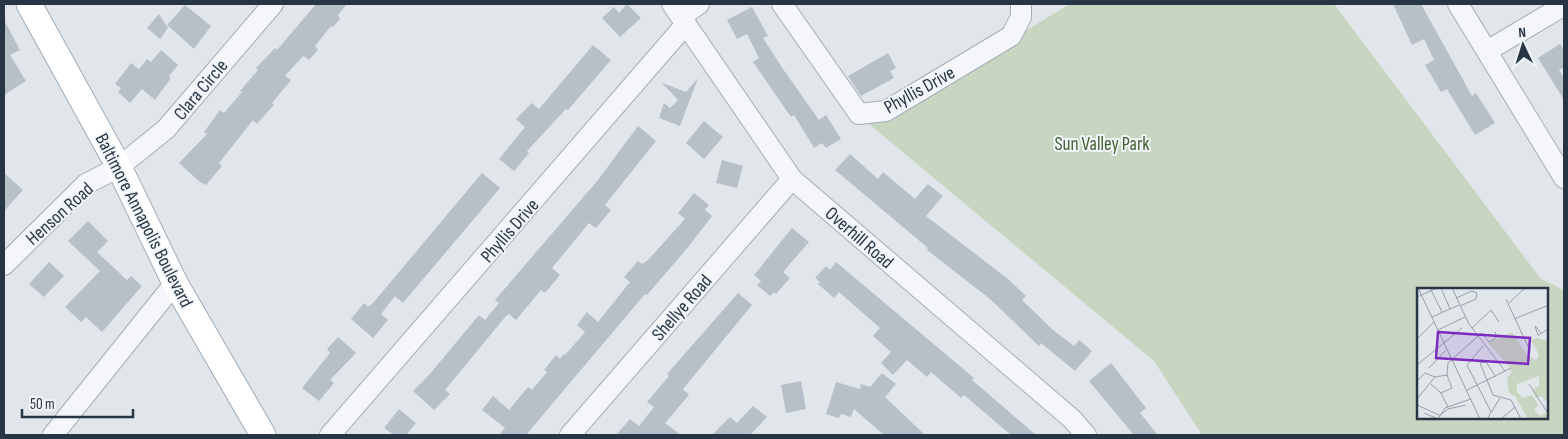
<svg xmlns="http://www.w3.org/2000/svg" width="1568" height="439" viewBox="0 0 1568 439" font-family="'Sofia Sans Condensed',sans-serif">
<rect width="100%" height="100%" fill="#e1e6eb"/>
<path fill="#c8d6c1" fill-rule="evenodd" d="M1070,4H1334L1541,279L1564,290V435H1202L1154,361L869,124ZM1418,289H1547V418H1418Z"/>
<g fill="#b7bfc9">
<polygon points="316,4 347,4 338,15 340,19 333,27 331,26 315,46 318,50 309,60 303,56 285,76 291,80 272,103 274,105 271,108 257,124 253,120 219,163 222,166 206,185 200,182 179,163 207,134 204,132 220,110 224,113 242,92 240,91 258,70 256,68 275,48 277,50"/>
<polygon points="627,4 641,18 620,37 602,18 614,7 619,13"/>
<polygon points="1393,4 1421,4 1472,96 1476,93 1495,123 1475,135 1447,89 1441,92 1425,65 1434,60 1424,39 1412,45"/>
<polygon points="185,5 211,26 194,49 167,25"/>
<polygon points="752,7 768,36 763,38 783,69 819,120 826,115 841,139 826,148 822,143 814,148 794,115 791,117 753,62 759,58 747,34 737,39 727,20"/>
<polygon points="159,14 168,28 160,39 147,28"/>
<polygon points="4,20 20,50 10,55 26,81 4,95"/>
<polygon points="1560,44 1564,50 1564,67 1559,70 1564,78 1564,100 1538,58"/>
<polygon points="593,45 611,60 568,110 566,109 527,151 529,153 514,171 499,159 525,127 516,119 532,103 539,109"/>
<polygon points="161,50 178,65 169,76 171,78 155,100 142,89 130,103 118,92 121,88 115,84 131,63 139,69 147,59 151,62"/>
<polygon points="888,53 896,68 890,71 894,78 861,96 848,76"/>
<polygon points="698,78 680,126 659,118 664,103 670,108 678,100 662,83 686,92"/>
<polygon points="704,121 723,137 704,159 686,143"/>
<polygon points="638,126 656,141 605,205 611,210 596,228 589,223 552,268 560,275 545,293 541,290 516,320 509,314 506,316 445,390 450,394 434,410 413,391 429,375 479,315 485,320 499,303 495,300 598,180"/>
<polygon points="850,154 878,179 883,172 915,199 928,184 943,196 926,216 1008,279 1026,296 1022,300 1053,330 1074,346 1079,340 1092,351 1075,371 1041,343 1039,346 990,299 927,250 928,248 835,170"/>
<polygon points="722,160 743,166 737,188 716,183"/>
<polygon points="4,173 23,190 4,211"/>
<polygon points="482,173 500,188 403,303 395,296 381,314 388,320 373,338 351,319 364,303 368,307 373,303"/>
<polygon points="694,193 709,205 705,210 712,216 689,246 647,295 645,294 526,435 499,435 505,428 482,410 493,396 509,410 528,387 532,390 547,372 544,370 556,355 560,359 564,354 565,355 585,332 577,325 587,312 598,322 630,282 624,277 638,261 642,264 647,261 685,219 678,213"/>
<polygon points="88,221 108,241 97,252 127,280 131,276 142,286 102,332 86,317 81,322 65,307 100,271 68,241"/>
<polygon points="792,228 809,242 783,272 790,278 776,294 774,292 770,296 757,285 761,281 754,275"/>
<polygon points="49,262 64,276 44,297 29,284"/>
<polygon points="836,262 974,378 972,380 1036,435 1011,435 964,395 961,398 931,372 927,377 907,360 893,375 881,363 891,352 873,336 880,328 839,292 834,298 818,284 820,282 815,278 826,266 830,270"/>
<polygon points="738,293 752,305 683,389 689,395 665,423 681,435 616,435 630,419 639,426 654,407 647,402 669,376 667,374"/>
<polygon points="338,337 356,353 330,380 334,383 319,401 302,388 330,353 327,349"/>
<polygon points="1111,363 1146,408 1140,413 1158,435 1134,435 1089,381"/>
<polygon points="882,373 896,384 885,397 925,435 884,435 854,409 851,417 841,414 839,418 826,414 836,382 860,389 861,384 870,387"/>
<polygon points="801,381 806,409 786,413 781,385"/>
<polygon points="753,406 767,417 750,435 712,435 730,417 737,423"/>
<polygon points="399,409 416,423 406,435 394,435 384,428"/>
</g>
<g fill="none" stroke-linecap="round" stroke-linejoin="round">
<g stroke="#a5adb6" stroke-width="22">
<g id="minor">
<polyline points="672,4 792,179 1072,419 1086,435"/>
<polyline points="782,4 859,114 886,111 1011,36 1021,17 1021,4"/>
<polyline points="1458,4 1564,178"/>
<polyline points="682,16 699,4"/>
<polyline points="1487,51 1563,6"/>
<polyline points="4,265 86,184 119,167 166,129 273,4"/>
<polyline points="53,435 175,283"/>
<polyline points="330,435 686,24"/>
<polyline points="570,435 792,179"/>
</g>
</g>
<g stroke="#9fabb8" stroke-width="27">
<polyline id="major" points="29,4 119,167 175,283 263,435"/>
</g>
<use href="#minor" stroke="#f4f6f9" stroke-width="20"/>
<use href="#major" stroke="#fff" stroke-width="25"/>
</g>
<g text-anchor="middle" stroke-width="4" stroke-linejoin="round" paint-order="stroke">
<g font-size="19" fill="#273545" stroke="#f1f4f8">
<text transform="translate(200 89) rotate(-50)" y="7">Clara Circle</text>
<text transform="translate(919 89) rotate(-29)" y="7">Phyllis Drive</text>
<text transform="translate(59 213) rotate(-42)" y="7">Henson Road</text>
<text transform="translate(145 220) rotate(63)" y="7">Baltimore Annapolis Boulevard</text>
<text transform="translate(509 230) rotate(-49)" y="7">Phyllis Drive</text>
<text transform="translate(860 237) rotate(41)" y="7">Overhill Road</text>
<text transform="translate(681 307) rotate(-49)" y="7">Shellye Road</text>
</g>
<g font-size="19" fill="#406233" stroke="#f1f4f8">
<text x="1102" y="150">Sun Valley Park</text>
</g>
</g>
<g transform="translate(1417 288)">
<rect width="131" height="131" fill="#e1e6eb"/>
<path d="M95,44L110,67L119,72L122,67L114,52L120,50L131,53V111L128,113L125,108L119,110L116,102L122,98V88L100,96V104L106,110L115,107L121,117L117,122L123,128L128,125L132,129L128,131H111L98,108L92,105L90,90L95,84L91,77L71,55Z" fill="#c8d6c1"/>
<path fill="none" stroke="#979fa9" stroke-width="1" d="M1,0L63,131M13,0L25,24M24,0L33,21M35,0L52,36L88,83M0,9L20,0M39,10L55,3L60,5L59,11L43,18M89,11L113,63M92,15L108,0M15,29L42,17M97,31L132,17M55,40L74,22L82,34M21,42L48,29M124,45L118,38L121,47H122L132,40M61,48L65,45L72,54L80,49L78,44M0,51L17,34M66,58L50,77L74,124M0,77L45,40M12,80L29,62M30,87L31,75L61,48M79,89L69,74L63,75L76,107L94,112L104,131M0,93L8,85L18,89M14,96L24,105L31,119M112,96L132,127M50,102L94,80M24,105L35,100L30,87M0,111L18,89L30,87M0,117L22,127M7,125L21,131M22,128L31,121L49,117M21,131L28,120L54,111M70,131L83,110M84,131L98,119"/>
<path fill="#7b2cbf" fill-opacity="0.15" stroke="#7b2cbf" stroke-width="2.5" d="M21,44L113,50L111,76L19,70Z"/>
<rect width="131" height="131" fill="none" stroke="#273545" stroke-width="2.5"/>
</g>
<rect width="1568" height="439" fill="none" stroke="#273545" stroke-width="10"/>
<g transform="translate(1523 45) rotate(356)" stroke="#f1f4f8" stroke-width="4" paint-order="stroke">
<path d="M0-4L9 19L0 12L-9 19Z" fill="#273545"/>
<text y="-8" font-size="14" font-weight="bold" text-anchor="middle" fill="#273545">N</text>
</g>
<path d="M22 409v8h111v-8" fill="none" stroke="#273545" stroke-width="2.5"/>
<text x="30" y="409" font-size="15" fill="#273545" stroke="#f1f4f8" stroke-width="4" paint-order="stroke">50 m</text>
</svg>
